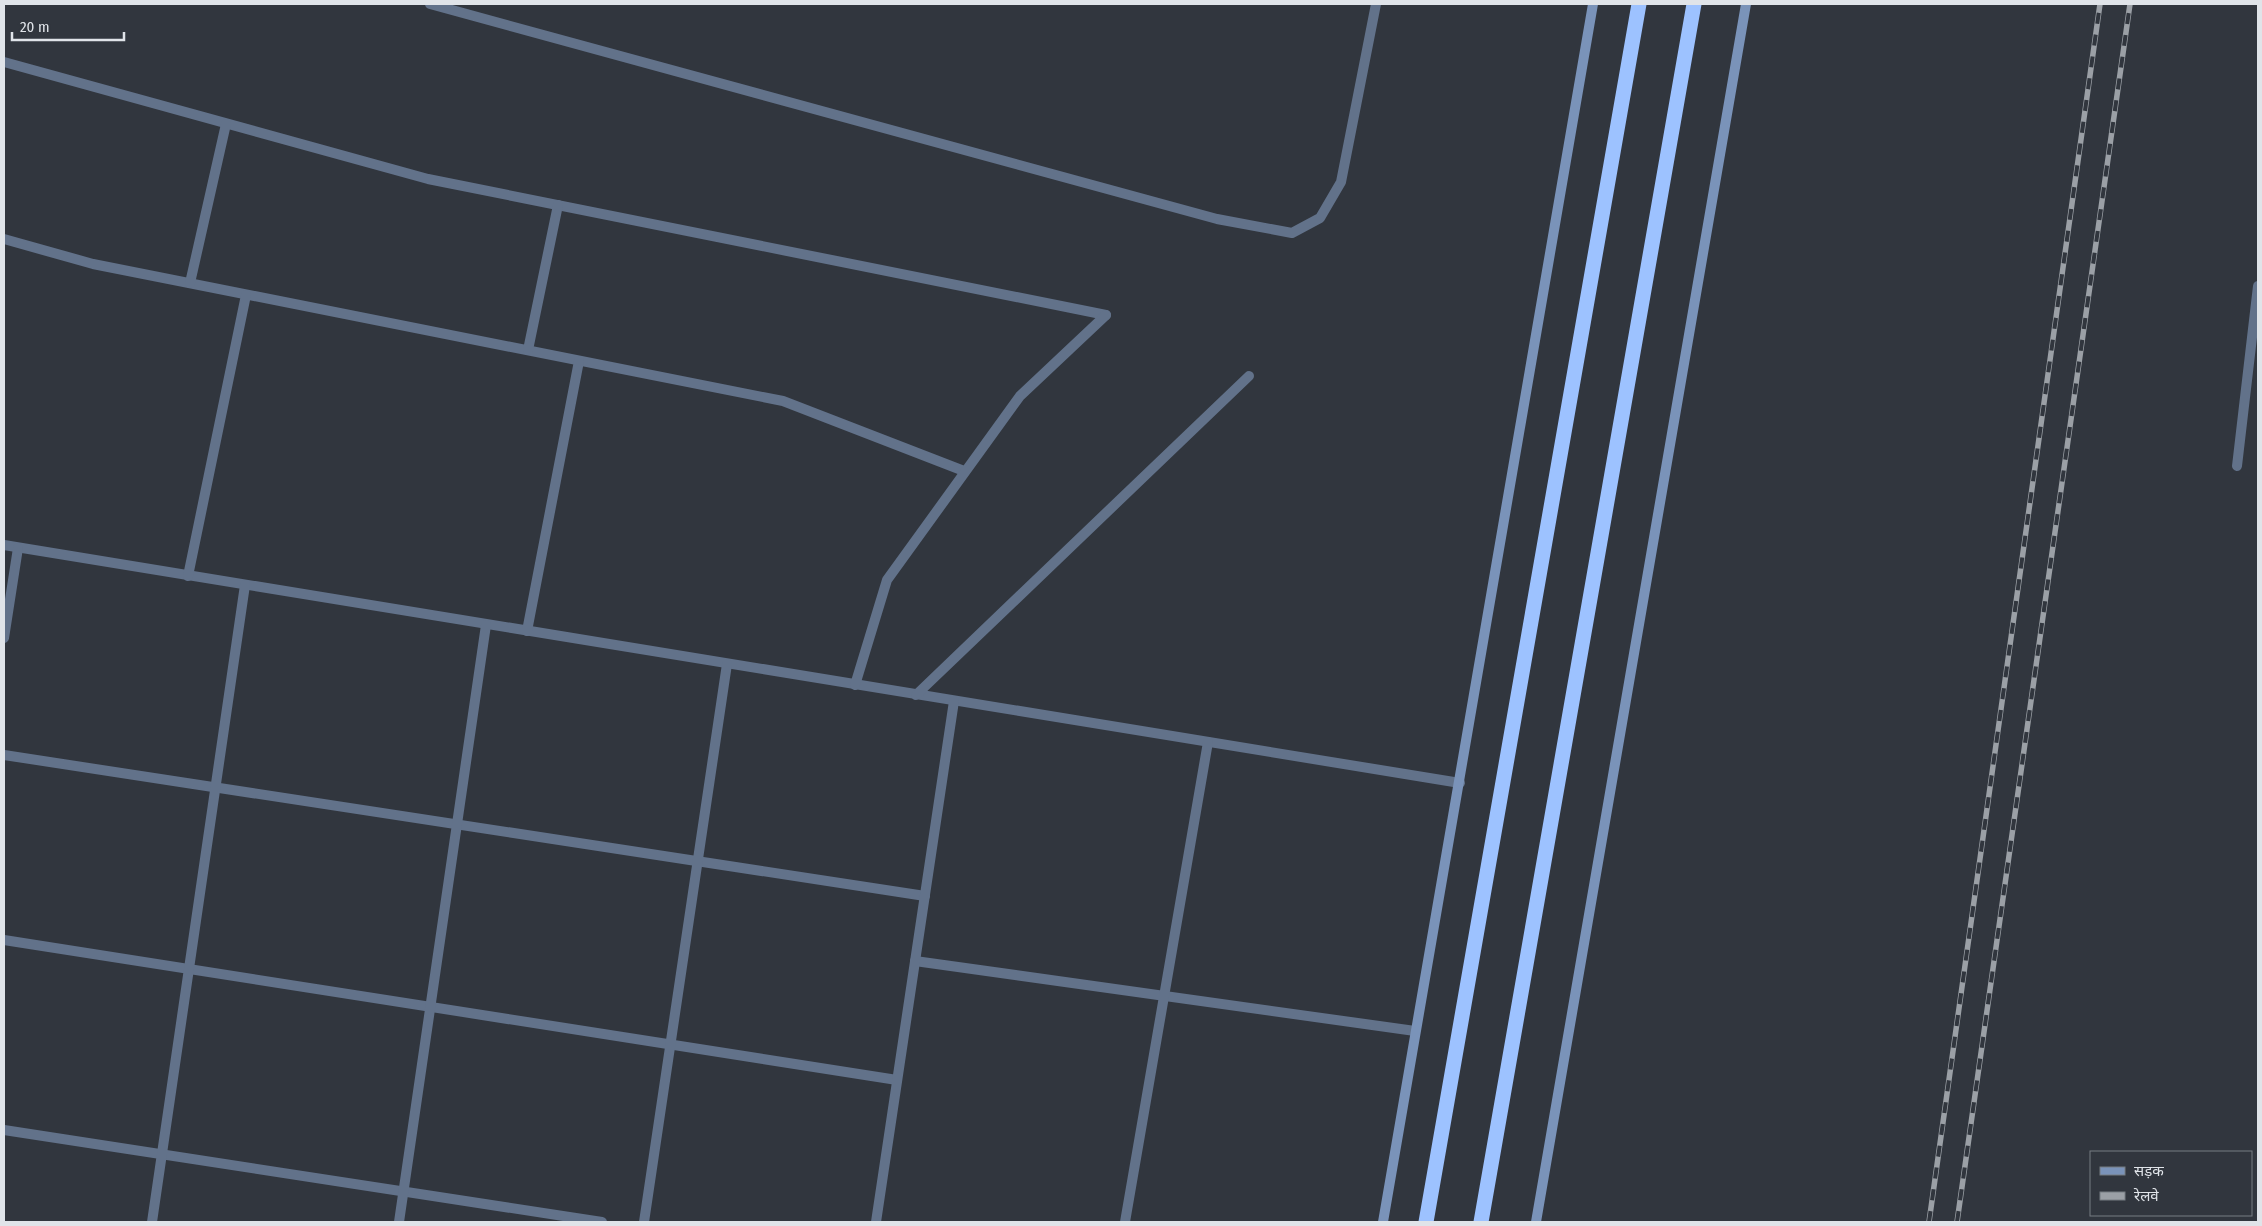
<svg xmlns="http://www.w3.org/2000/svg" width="2262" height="1226" viewBox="0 0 2262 1226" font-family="'Fira Sans Condensed','Noto Sans Devanagari',sans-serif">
<rect width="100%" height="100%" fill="#31363e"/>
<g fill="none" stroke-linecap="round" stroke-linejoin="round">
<polyline stroke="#62728a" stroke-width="10" points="430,4 1217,219 1292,233 1320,218 1341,182 1376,4"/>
<g stroke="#62728a" stroke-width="10">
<polyline points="4,62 428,179 1106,315"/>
<polyline points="4,239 93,264 783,401 964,471"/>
<polyline points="190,283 226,124"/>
<polyline points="528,350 558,205"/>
<polyline points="2237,466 2258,286"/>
<polyline points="4,545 1460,783"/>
<polyline points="188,576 246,295"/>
<polyline points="527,631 579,361"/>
<polyline points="4,638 18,548"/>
<polyline points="855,685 887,580 1020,396 1106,315"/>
<polyline points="916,695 1249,376"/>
<polyline points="4,755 925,896"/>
<polyline points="4,940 897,1080"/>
<polyline points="915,961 1415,1031"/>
<polyline points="4,1130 602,1222"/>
<polyline points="152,1222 245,585"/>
<polyline points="399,1222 486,625"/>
<polyline points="644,1222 727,664"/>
<polyline points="876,1222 954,701"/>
<polyline points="1125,1222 1208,742"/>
</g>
<g stroke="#7a93b9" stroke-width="10">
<polyline points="1383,1222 1593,4"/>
<polyline points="1536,1222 1746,4"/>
</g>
<g stroke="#9dc2ff" stroke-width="15">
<polyline points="1426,1222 1639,4"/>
<polyline points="1481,1222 1694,4"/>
</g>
<g stroke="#9ba0a6" stroke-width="5.5">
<g id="rail">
<polyline points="1929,1222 2100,4"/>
<polyline points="1957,1222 2130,4"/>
</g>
</g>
<use href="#rail" stroke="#31363e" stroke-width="4" stroke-dasharray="11" stroke-linecap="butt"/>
</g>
<rect width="2262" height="1226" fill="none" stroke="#e0e4e9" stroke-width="10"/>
<rect x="2090" y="1151" width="162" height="65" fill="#31363e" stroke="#777c82"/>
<rect x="2100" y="1167" width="25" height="8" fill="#7a93b9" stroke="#777c82"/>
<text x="2134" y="1176" font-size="15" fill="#e0e4e9">सड़क</text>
<rect x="2100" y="1192" width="25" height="8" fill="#9ba0a6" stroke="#777c82"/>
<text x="2134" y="1201" font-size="15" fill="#e0e4e9">रेलवे</text>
<path d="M12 32v8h112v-8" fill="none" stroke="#e0e4e9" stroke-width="2.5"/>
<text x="20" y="32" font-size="15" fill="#e0e4e9" stroke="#31363e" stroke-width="4" paint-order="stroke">20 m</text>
</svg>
